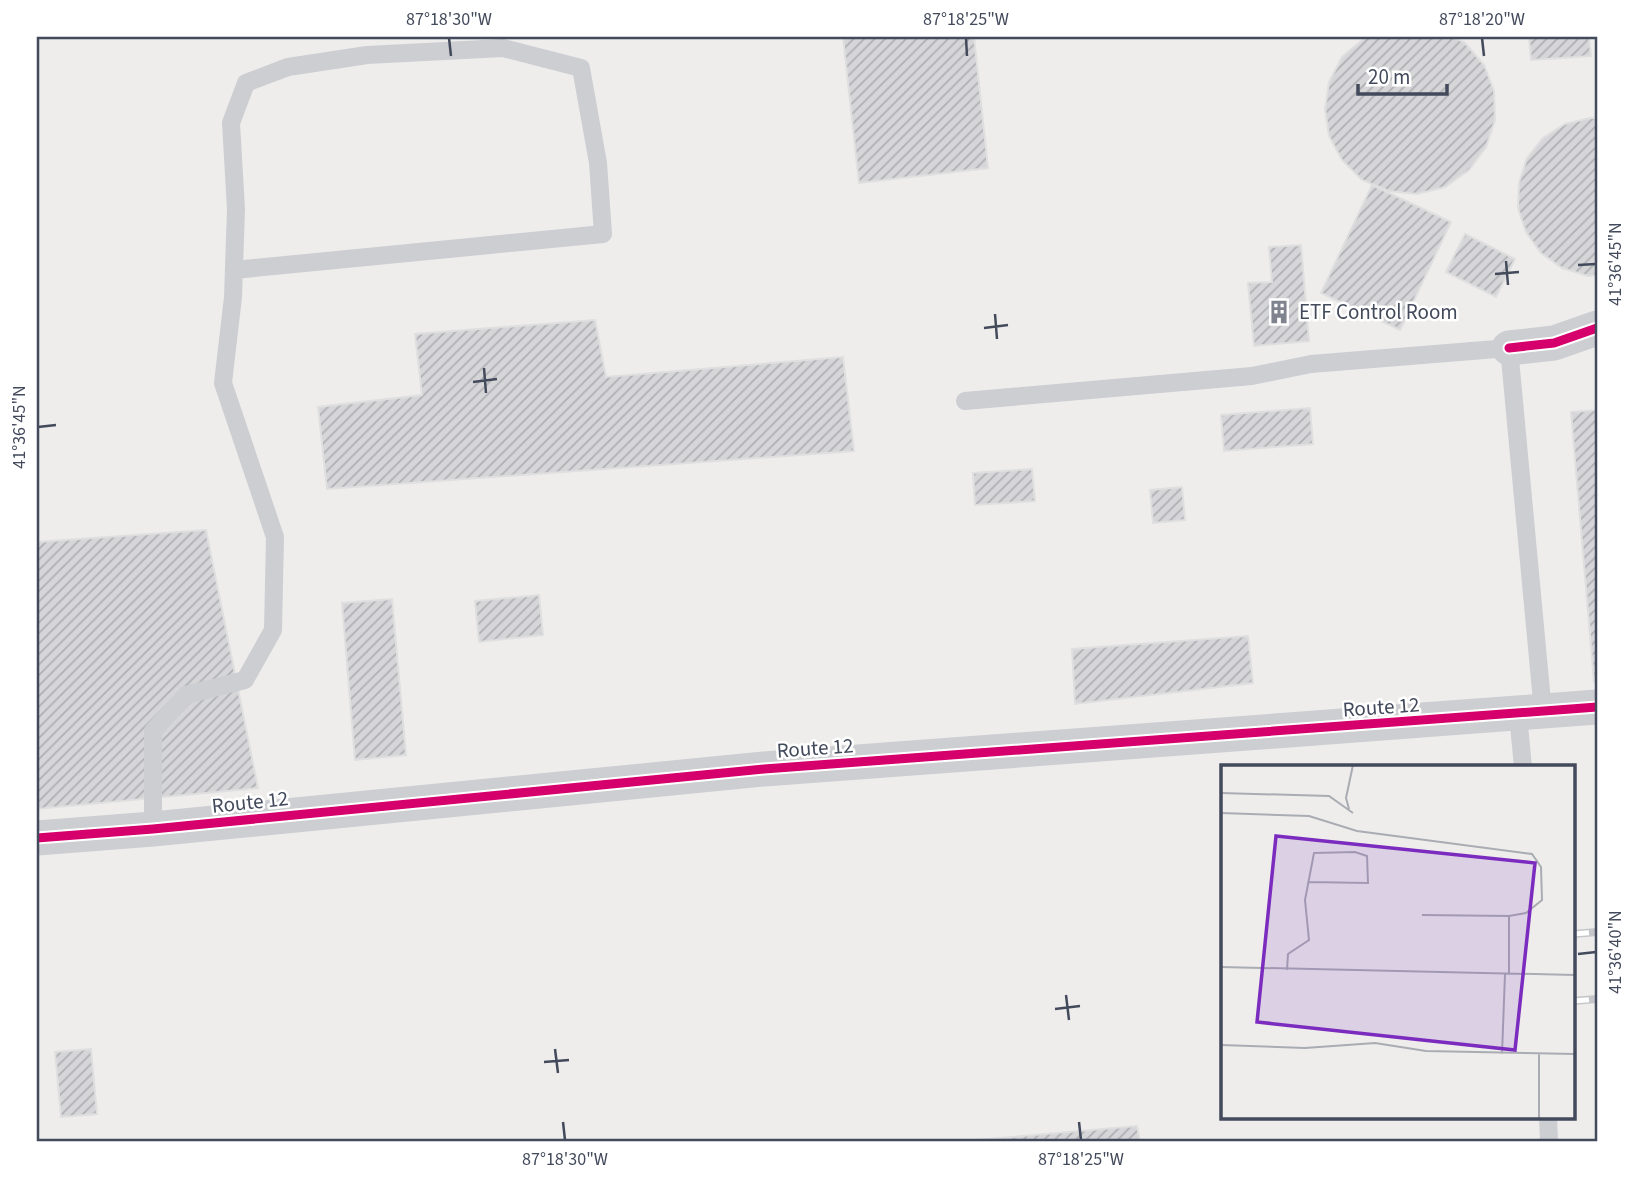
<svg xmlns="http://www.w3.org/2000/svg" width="1634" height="1178" viewBox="0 0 1634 1178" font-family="'Source Sans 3',sans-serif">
<defs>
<pattern id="building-hatch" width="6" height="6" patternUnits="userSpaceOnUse" patternTransform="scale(1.75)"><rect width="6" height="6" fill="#d6d6d9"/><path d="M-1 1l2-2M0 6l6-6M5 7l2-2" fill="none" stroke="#afb0b3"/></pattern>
</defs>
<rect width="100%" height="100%" fill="#eeedec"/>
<g fill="url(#building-hatch)" stroke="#dfdfe0" stroke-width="2">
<polygon points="843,37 974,37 988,168 859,183"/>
<polygon points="1366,37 1454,37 1465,43 1484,65 1494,91 1495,120 1486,147 1469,170 1445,187 1417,194 1389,191 1362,180 1342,160 1329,136 1325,109 1329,82 1342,57"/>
<polygon points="1529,37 1589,37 1591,56 1531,60"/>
<polygon points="1590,118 1597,118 1597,275 1588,276 1562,268 1541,253 1526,232 1518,208 1519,183 1527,158 1543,138 1565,124"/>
<polygon points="1372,185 1451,222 1400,330 1321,293"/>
<polygon points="1465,234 1515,259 1496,297 1446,272"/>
<polygon points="1301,245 1309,341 1254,346 1248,283 1272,282 1269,247"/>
<polygon points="595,320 606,377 843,357 854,451 327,489 318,407 422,395 415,334"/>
<polygon points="1310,408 1313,444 1224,451 1221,415"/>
<polygon points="1597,410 1597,682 1594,682 1571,412"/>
<polygon points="1032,469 1035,501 975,505 973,473"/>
<polygon points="1182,487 1185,520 1153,523 1150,490"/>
<polygon points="206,530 258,788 37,809 37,542"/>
<polygon points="539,595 543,635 479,642 475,601"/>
<polygon points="392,599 406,755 355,760 342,603"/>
<polygon points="1248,636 1253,683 1075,704 1072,649"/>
<polygon points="91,1049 97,1114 61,1117 55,1052"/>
<polygon points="1137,1126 1140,1141 966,1141"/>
</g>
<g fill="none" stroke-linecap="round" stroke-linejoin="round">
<g stroke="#cdced2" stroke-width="18">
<polyline points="965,401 1252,376 1311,364 1509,348 1543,712"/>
<polyline points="1518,715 1523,767"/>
<polyline points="153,829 153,731 186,695 245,680 273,630 275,537 223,383 233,297 236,209 231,123 246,83 288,67 367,55 503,48 581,68 598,163 603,234 234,270"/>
<polyline points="1548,1117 1549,1141"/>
</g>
<g stroke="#cdced2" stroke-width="35">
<polyline points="1509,348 1554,343 1597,328"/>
<polyline points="37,838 153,829 764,769 1597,707"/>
</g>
<g stroke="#c5c6c9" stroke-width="8">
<g id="rail">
<polyline points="1573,934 1597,932"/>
<polyline points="1573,1001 1597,999"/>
</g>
</g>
<use href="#rail" stroke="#fff" stroke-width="5" stroke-dasharray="16" stroke-linecap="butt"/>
<g stroke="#fff" stroke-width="13">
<g id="cycleway">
<polyline points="1509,348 1554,343 1597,328"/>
<polyline points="37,838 153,829 764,769 1597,707"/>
</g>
</g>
<use href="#cycleway" stroke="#d6006c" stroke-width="9"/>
</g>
<path fill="none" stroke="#424a5b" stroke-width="2.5" d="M449,38L451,56M966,38L967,56M1482,38L1484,56M1506,261L1508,285M1578,265L1596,264M1495,274L1519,272M995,314L997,339M984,328L1008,325M484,368L486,393M473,382L497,379M38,427L56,425M1578,954L1596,952M1066,995L1069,1020M1055,1009L1080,1006M555,1049L558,1073M544,1062L569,1060M563,1122L565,1140M1079,1122L1081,1140"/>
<defs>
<g id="building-bare" transform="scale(1.89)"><path d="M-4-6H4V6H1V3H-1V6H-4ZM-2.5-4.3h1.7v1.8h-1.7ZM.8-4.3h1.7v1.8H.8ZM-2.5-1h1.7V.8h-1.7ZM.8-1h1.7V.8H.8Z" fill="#7e838e" stroke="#fff" stroke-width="2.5" paint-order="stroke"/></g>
</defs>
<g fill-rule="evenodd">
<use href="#building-bare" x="1279" y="312"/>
</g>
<g text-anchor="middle" stroke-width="5" stroke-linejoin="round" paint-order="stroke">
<g font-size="21" fill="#424a5b" stroke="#fff" text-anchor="start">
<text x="1299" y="319">ETF Control Room</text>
</g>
<g font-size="21" fill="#424a5b" stroke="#fff">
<text transform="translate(1381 707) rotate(-4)" y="7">Route 12</text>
<text transform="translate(815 748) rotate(-4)" y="7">Route 12</text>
<text transform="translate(250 802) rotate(-6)" y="7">Route 12</text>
</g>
</g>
<g transform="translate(1221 765)">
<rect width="354" height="354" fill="#eeedec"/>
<path fill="none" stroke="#a9acb2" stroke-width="2" d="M0,28L108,31L132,48M128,44L125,33L132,0M0,48L88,51L136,66L311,89L320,102L321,135L305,148L288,151M201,150L288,151V209M0,202L354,210M66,205L67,189L88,175L84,135L93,88L134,87L146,91L147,118L88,117M0,280L84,283L154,278L205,286L354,289M281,289L284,209M318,353V288"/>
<path fill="#7b2cbf" fill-opacity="0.15" stroke="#7b2cbf" stroke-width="3.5" d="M55,71L314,98L294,285L36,257Z"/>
<rect width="354" height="354" fill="none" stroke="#424a5b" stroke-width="3.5"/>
</g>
<rect width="1634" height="1178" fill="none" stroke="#ffffff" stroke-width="77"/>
<path d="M1358 84v10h89v-10" fill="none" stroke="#424a5b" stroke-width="3.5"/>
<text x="1368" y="84" font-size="21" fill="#424a5b" stroke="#ffffff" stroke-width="5" paint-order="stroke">20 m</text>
<rect x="38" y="38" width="1558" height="1102" fill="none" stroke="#424a5b" stroke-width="2.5"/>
<g font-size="18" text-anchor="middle" fill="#424a5b">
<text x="449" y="25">87°18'30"W</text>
<text x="966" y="25">87°18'25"W</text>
<text x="1482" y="25">87°18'20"W</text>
<text transform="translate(1615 264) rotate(-90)" y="6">41°36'45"N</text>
<text transform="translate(19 427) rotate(-90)" y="6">41°36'45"N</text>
<text transform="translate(1615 952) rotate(-90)" y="6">41°36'40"N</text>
<text x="565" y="1165">87°18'30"W</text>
<text x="1081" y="1165">87°18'25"W</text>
</g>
</svg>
